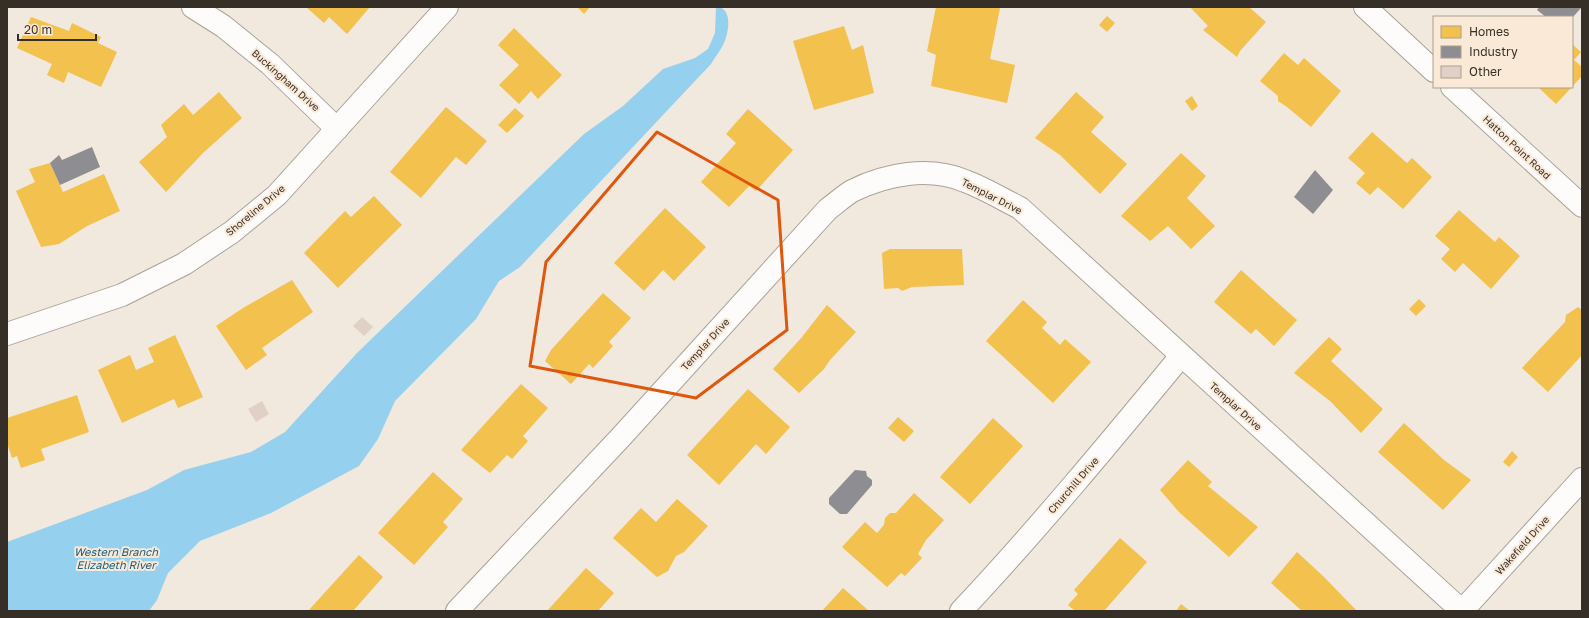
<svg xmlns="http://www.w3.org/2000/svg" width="1589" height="618" viewBox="0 0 1589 618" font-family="'Golos Text',sans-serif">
<rect width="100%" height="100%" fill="#f1e8de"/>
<path fill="#95d1ee" d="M716,7C733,7 729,32 724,43C721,50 715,57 711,64L520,267L499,281L476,319L395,401L378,439L359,466L271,513L200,541L168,573L157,600L149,611H7V542L147,490L184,470L251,452L285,432L357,353L584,134L623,106L663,69L695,58L708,49L715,33Z"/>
<g fill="#f2c14e">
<polygon points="306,7 370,7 347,34 329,17 324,23"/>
<polygon points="577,7 590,7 584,14"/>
<polygon points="936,7 1000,8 990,59 1015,65 1007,103 931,86 936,55 927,51"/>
<polygon points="1190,7 1249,7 1266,22 1240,51 1237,57 1203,30 1208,26"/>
<polygon points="1107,16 1115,23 1107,32 1099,25"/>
<polygon points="31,17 69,31 72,23 101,37 98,43 117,52 101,87 68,72 64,83 47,75 52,64 17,48"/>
<polygon points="844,26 852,50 863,45 874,93 814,110 793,41"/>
<polygon points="514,28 562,75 538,99 531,91 519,104 499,85 519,65 498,45"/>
<polygon points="1572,44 1581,52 1574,60 1582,67 1582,76 1572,87"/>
<polygon points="1284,53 1298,65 1304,58 1341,91 1311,127 1287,107 1278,101 1278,96 1260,81"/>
<polygon points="1540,87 1572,87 1556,104 1539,88"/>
<polygon points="219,92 242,118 203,153 166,192 139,162 167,137 161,125 184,104 193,115"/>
<polygon points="1076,92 1104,117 1091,132 1127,164 1100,194 1060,155 1035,138"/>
<polygon points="1192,96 1198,106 1192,111 1185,101"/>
<polygon points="446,107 487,141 466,165 456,157 421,198 390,172"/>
<polygon points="515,108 524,116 507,133 498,125"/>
<polygon points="748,109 793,150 756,191 749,186 729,207 701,182 736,143 726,134"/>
<polygon points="1372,132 1407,163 1412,158 1432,177 1403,209 1378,187 1370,195 1356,183 1365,173 1348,158"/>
<polygon points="1181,153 1206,176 1187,198 1215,226 1191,249 1168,226 1150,241 1121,216"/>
<polygon points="50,163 63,192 104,174 120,211 87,226 59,244 41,247 16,191 35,182 29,169"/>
<polygon points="374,196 402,225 338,288 304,253 345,211 351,217"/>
<polygon points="665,208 706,247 674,281 663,270 644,291 614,263"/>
<polygon points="1459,210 1495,242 1499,237 1520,256 1491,289 1463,263 1455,272 1441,259 1450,249 1435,236"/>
<polygon points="890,249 962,249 964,285 912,287 902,291 898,288 884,289 882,253"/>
<polygon points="1241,270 1297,320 1274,346 1256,329 1251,334 1214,302"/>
<polygon points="292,280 313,312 262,348 267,355 246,370 216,326 243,308"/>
<polygon points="603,293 631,318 609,342 613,346 593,368 589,364 571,384 545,361 551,350"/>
<polygon points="1419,299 1426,306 1416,316 1409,309"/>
<polygon points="1023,300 1047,322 1042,328 1060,345 1065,339 1091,362 1053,403 986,341"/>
<polygon points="827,305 856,332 830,360 824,369 799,393 773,369 802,337"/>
<polygon points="1578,307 1582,310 1582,355 1548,392 1522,368 1565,322 1566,315"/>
<polygon points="175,335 203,397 178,408 174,399 122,423 98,370 130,355 136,370 154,362 148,348"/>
<polygon points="1329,337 1342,349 1331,361 1383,409 1361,433 1330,401 1294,373"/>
<polygon points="521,384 548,408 523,436 528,441 512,459 507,455 490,473 461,450"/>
<polygon points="748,389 790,427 766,454 756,444 719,485 687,455"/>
<polygon points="77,395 89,432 41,449 45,460 21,468 17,456 12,458 7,443 7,418"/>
<polygon points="898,417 914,431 904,442 888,428"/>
<polygon points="993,418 1023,446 970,504 940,477"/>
<polygon points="1404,423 1444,460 1471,480 1443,510 1378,452"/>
<polygon points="1512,451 1518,457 1509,467 1503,462"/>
<polygon points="1188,460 1212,482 1208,486 1258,527 1229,557 1179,512 1160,490"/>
<polygon points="433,472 463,499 443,522 448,527 414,565 378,533"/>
<polygon points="914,493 944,520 926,540 918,554 922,558 905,576 901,573 887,587 842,547 865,522 877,533 884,525 885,518 890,513 896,513"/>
<polygon points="677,499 708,526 684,552 676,556 668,571 657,577 613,538 641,508 656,522"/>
<polygon points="1120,538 1147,562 1104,611 1075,611 1068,605 1078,594 1074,590"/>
<polygon points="1297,552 1323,576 1357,611 1302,611 1271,583"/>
<polygon points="359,555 383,577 353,611 308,611"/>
<polygon points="586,568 614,593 598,611 547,611"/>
<polygon points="843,588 869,611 822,611"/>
<polygon points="1181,604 1190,611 1176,611"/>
</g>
<g fill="#8d8d92">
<polygon points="1539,7 1582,7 1572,18 1546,17 1537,10"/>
<polygon points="92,147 100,167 60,185 50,163 59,155 62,160"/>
<polygon points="1315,170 1333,190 1313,214 1294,197"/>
<polygon points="855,470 866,471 867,476 872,480 872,485 847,514 840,514 829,504 829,498"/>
</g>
<g fill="#e0d0c6">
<polygon points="362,317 373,327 364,336 353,326"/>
<polygon points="262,401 269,414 256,422 248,409"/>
</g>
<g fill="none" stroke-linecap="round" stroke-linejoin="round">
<g stroke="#a8a29a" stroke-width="24">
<g id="street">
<polyline points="193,7 223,26 270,64 337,129"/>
<polyline points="1365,7 1434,71"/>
<polyline points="1452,87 1582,206"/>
<polyline points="7,334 122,295 184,264 232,232 277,195 447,7"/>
<path d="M457,611L621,437L828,209C836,203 844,196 852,191C886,174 929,166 965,181C984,188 1002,199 1020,208L1462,611"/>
<path d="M961,611C1038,529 1110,442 1181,356"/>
<polyline points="1462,611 1582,479"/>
</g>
</g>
<use href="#street" stroke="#fdfcfa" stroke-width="22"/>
</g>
<path fill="none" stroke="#df570d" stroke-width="3" stroke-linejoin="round" d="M657,132L778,200L787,330L696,398L530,366L546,262Z"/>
<g text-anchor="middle" stroke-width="4" stroke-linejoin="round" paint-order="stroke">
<g font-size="10" fill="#352f28" stroke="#f9e9d6">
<text transform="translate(286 80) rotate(42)" y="4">Buckingham Drive</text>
<text transform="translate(1517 147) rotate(43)" y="4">Hatton Point Road</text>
<text transform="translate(992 196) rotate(27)" y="4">Templar Drive</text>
<text transform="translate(255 210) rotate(-40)" y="4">Shoreline Drive</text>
<text transform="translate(705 344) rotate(-48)" y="4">Templar Drive</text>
<text transform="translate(1236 406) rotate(42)" y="4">Templar Drive</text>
<text transform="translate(1073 485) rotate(-49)" y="4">Churchill Drive</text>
<text transform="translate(1522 545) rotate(-48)" y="4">Wakefield Drive</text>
</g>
<g font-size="11" font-style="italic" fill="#1c5f7e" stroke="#f9e9d6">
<text x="116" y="556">Western Branch<tspan x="116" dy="13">Elizabeth River</tspan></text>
</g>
</g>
<rect width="1589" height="618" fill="none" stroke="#352f28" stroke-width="16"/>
<rect x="1433" y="16" width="140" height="72" fill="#f9e9d6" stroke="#ab9f90"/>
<rect x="1441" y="26" width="20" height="12" fill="#f2c14e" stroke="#ab9f90"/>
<text x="1469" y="36" font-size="12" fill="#352f28">Homes</text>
<rect x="1441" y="46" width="20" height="12" fill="#8d8d92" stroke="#ab9f90"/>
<text x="1469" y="56" font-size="12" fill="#352f28">Industry</text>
<rect x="1441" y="66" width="20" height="12" fill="#e0d0c6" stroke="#ab9f90"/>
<text x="1469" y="76" font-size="12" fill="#352f28">Other</text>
<path d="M18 34v6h78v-6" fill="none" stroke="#352f28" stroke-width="2"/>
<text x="24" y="34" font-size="12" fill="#352f28" stroke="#f9e9d6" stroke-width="3" paint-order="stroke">20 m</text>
</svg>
